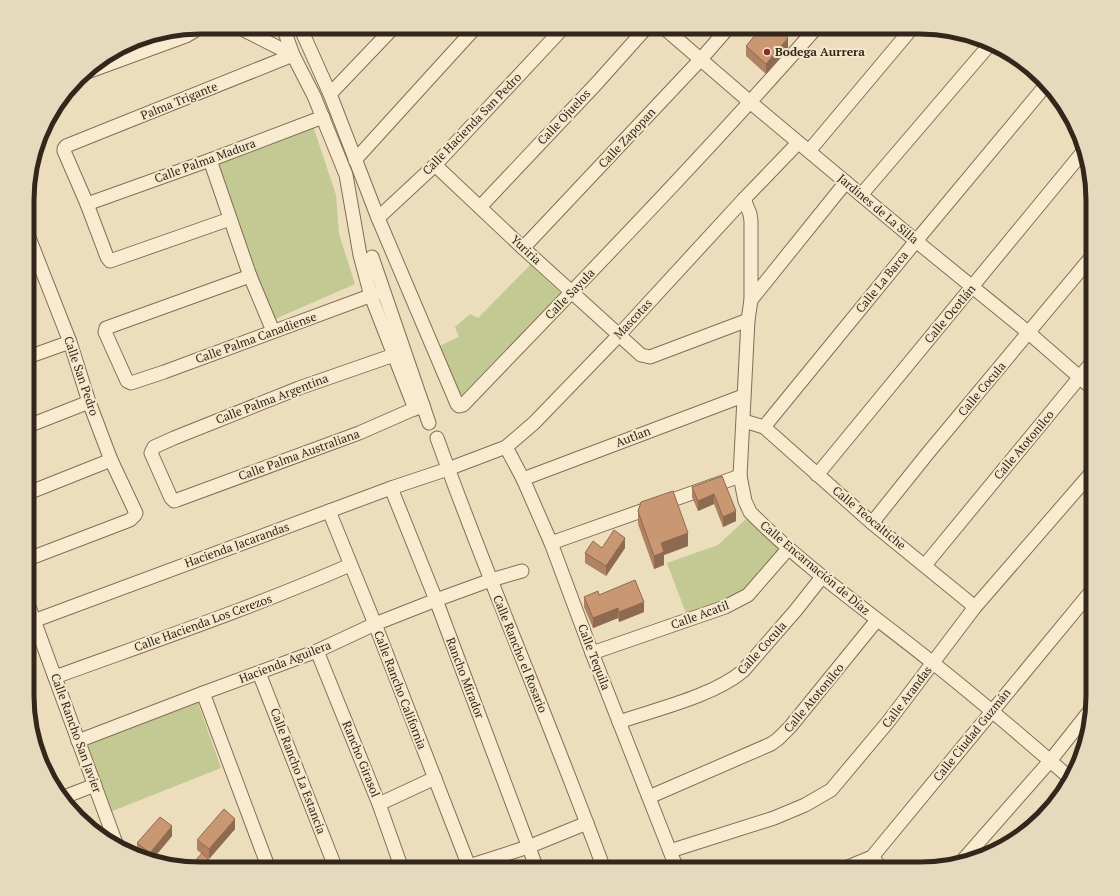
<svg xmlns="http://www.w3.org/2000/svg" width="1120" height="896" viewBox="0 0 1120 896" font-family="'PT Serif',serif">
<rect width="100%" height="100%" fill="#ecdebd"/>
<g fill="#c3c992">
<polygon points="312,123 336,195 339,234 355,284 273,320 215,162"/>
<polygon points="530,265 564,296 462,399 437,347 459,337 455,327 470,314 478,318"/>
<polygon points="746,519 783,549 743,593 687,616 667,563 718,545"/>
<polygon points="198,703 221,768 110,812 86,745"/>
</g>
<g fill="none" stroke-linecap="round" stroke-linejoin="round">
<g stroke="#836e57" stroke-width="15">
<g id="minor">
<polyline points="238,27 293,55"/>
<polyline points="283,27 293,55 314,96 346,175 360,255 371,296 415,409"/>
<path d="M300,27L330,94L378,218L457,404L459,406L463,405C583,280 703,157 817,27"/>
<polyline points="663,27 750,102 916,241 1029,333 1093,389"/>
<polyline points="82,74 186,36 201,27"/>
<polyline points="330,94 394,27"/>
<polyline points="809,151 913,27"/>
<polyline points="210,160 250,276 273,331"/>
<polyline points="355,160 476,27"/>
<polyline points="435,165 523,248 641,355 650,357 748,320"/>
<polyline points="861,195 991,43"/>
<path d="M744,199L750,214L751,221V300L748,320L740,476L745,501L750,512C806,569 871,613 933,663C980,700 1025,739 1070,778"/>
<polyline points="87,204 210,160 323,117"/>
<polyline points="480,207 597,83 647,27"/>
<polyline points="378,218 435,165 564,27"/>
<polyline points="230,219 110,261 107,257 87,204 64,151 64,149 66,146 293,55"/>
<polyline points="523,248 701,59 729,27"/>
<polyline points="372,257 429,423"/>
<polyline points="250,276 106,328 105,332 127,381 131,383 164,372 383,291"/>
<polyline points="751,300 846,182"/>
<polyline points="394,355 299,388 174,438 154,447 151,453 171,498 174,501 177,500 359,433 423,405"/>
<polyline points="28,357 70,342"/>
<polyline points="744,421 764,427 916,241 1046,85"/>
<polyline points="28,426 89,402"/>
<polyline points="764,427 872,523 975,607"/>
<path d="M437,438C489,583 551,724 604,869"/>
<polyline points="506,447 523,479 551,543 592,653 677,869"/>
<polyline points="817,475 1082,153"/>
<polyline points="523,479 743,396"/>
<polyline points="391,488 436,600 537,869"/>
<polyline points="28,493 111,460"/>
<polyline points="329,511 375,624 470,869"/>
<polyline points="872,523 928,453 1093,255"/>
<polyline points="551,543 740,476"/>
<polyline points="28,559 130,520 135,515 136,513 111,460 89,402 70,342 28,235"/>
<polyline points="925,565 1093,361"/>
<polyline points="28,604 117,846"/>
<polyline points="28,623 391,488 448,469 506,447 534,423 619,335 744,199 798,143"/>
<polyline points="317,651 379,804 402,869"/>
<polyline points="592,653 725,607 748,595 788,549"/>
<polyline points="259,673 336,869"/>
<path d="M55,677C154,641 254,607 350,565"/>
<polyline points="203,693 269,869"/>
<path d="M619,722C657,709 713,696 743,671L796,610L822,577"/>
<polyline points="78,741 203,693 317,651 375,624 436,600 491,580 522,571"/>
<polyline points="64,797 95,785"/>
<polyline points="649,797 771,744 778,739 790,727 877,620"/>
<polyline points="379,804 435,778"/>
<polyline points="670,851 774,818 805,805 831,790 888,722 975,607 1093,471"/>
<polyline points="872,857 882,869"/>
<polyline points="963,860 1050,761 1092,708"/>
<polyline points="469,866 528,847 587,823"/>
<polyline points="843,869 872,857 1093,589"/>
</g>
</g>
<use href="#minor" stroke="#f8ebcf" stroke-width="13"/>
</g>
<g fill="#ae8263">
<polygon points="746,46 788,48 766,74 746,56"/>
<polygon points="722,476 736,521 723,527 714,504 698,511 692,497 692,487"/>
<polygon points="638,511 688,546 664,555 664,565 654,569 638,524"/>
<polygon points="602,548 625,548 606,576 585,563 585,553"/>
<polygon points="599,595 644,612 619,622 618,618 593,628 584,607 584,597"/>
<polygon points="235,829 209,859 206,857 213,869 202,854 197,850 197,840"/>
<polygon points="172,836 152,860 144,858 137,853 137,843"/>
</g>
<g fill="#8d6a50">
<polygon points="788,38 788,48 766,74 766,64"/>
<polygon points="714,494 714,504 698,511 698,501"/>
<polygon points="736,511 736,521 723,527 723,517"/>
<polygon points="688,533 688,546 664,555 664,565 654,569 654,556 661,543"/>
<polygon points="625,538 625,548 606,576 606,566"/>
<polygon points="644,602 644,612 619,622 619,612"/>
<polygon points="618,608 618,618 593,628 593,618"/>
<polygon points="235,819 235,829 209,859 209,849"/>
<polygon points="172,826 172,836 152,860 150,860 150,853"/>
<polygon points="213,864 213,869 209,869"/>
</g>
<g fill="#ca9773" stroke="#8d6a50">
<polygon points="762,27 776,27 788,38 766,64 746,46"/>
<polygon points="722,476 736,511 723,517 714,494 698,501 692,487"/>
<polygon points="673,491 688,533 661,543 664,552 654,556 638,511 641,502"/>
<polygon points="614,530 625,538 606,566 585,553 593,541 602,548"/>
<polygon points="635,580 644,602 619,612 618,608 593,618 584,597 598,591 599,595"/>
<polygon points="224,809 235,819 209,849 197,840"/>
<polygon points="160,817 172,826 150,853 137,843"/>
<polygon points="202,853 213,864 209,869 188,869"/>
</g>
<circle fill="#912829" stroke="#f4e8cc" stroke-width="1.5" cx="767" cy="52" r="4"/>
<g text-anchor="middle" stroke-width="4" stroke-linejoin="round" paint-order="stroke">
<g font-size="12" font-weight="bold" fill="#33271b" stroke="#f4e8cc" text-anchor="start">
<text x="775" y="56">Bodega Aurrera</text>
</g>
<g font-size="12" fill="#33271b" stroke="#f4e8cc">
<text transform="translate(179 101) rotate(-22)" y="4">Palma Trigante</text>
<text transform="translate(564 117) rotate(-47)" y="4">Calle Ojuelos</text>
<text transform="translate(472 124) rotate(-46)" y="4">Calle Hacienda San Pedro</text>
<text transform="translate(627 138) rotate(-47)" y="4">Calle Zapopan</text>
<text transform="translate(205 161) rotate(-20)" y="4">Calle Palma Madura</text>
<text transform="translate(878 209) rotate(40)" y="4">Jardines de La Silla</text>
<text transform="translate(526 250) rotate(43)" y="4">Yuriria</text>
<text transform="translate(882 282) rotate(-51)" y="4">Calle La Barca</text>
<text transform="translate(570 294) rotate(-46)" y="4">Calle Sayula</text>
<text transform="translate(950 314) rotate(-50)" y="4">Calle Ocotlán</text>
<text transform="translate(633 319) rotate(-47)" y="4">Mascotas</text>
<text transform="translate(256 338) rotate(-20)" y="4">Calle Palma Canadiense</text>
<text transform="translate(81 376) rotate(71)" y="4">Calle San Pedro</text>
<text transform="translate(982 389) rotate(-50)" y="4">Calle Cocula</text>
<text transform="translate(272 399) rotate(-21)" y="4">Calle Palma Argentina</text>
<text transform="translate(633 437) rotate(-21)" y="4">Autlan</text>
<text transform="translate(1024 445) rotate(-50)" y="4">Calle Atotonilco</text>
<text transform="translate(299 455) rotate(-20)" y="4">Calle Palma Australiana</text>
<text transform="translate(869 518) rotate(40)" y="4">Calle Teocaltiche</text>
<text transform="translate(237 545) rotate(-20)" y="4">Hacienda Jacarandas</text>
<text transform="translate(815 568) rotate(40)" y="4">Calle Encarnación de Díaz</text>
<text transform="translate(700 615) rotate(-20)" y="4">Calle Acatil</text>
<text transform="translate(203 623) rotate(-20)" y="4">Calle Hacienda Los Cerezos</text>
<text transform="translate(762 648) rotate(-48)" y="4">Calle Cocula</text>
<text transform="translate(520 654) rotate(68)" y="4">Calle Rancho el Rosario</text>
<text transform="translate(594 657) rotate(69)" y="4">Calle Tequila</text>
<text transform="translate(285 662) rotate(-21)" y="4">Hacienda Aguilera</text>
<text transform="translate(465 678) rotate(69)" y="4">Rancho Mirador</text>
<text transform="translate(400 690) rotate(69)" y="4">Calle Rancho California</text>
<text transform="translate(907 697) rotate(-53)" y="4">Calle Arandas</text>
<text transform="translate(814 698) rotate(-50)" y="4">Calle Atotonilco</text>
<text transform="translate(76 733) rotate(70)" y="4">Calle Rancho San Javier</text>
<text transform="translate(972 735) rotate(-51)" y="4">Calle Ciudad Guzmán</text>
<text transform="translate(361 759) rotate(68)" y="4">Rancho Girasol</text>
<text transform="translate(298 771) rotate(69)" y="4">Calle Rancho La Estancia</text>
</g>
</g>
<path d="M0 0H1120V896H0ZM200 34H920A166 166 0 0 1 1086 200V696A166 166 0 0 1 920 862H200A166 166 0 0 1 34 696V200A166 166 0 0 1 200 34Z" fill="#e5d9be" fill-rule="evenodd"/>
<path fill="none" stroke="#33271b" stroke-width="5" d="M200 34H920A166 166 0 0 1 1086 200V696A166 166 0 0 1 920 862H200A166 166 0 0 1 34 696V200A166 166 0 0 1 200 34Z"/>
</svg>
